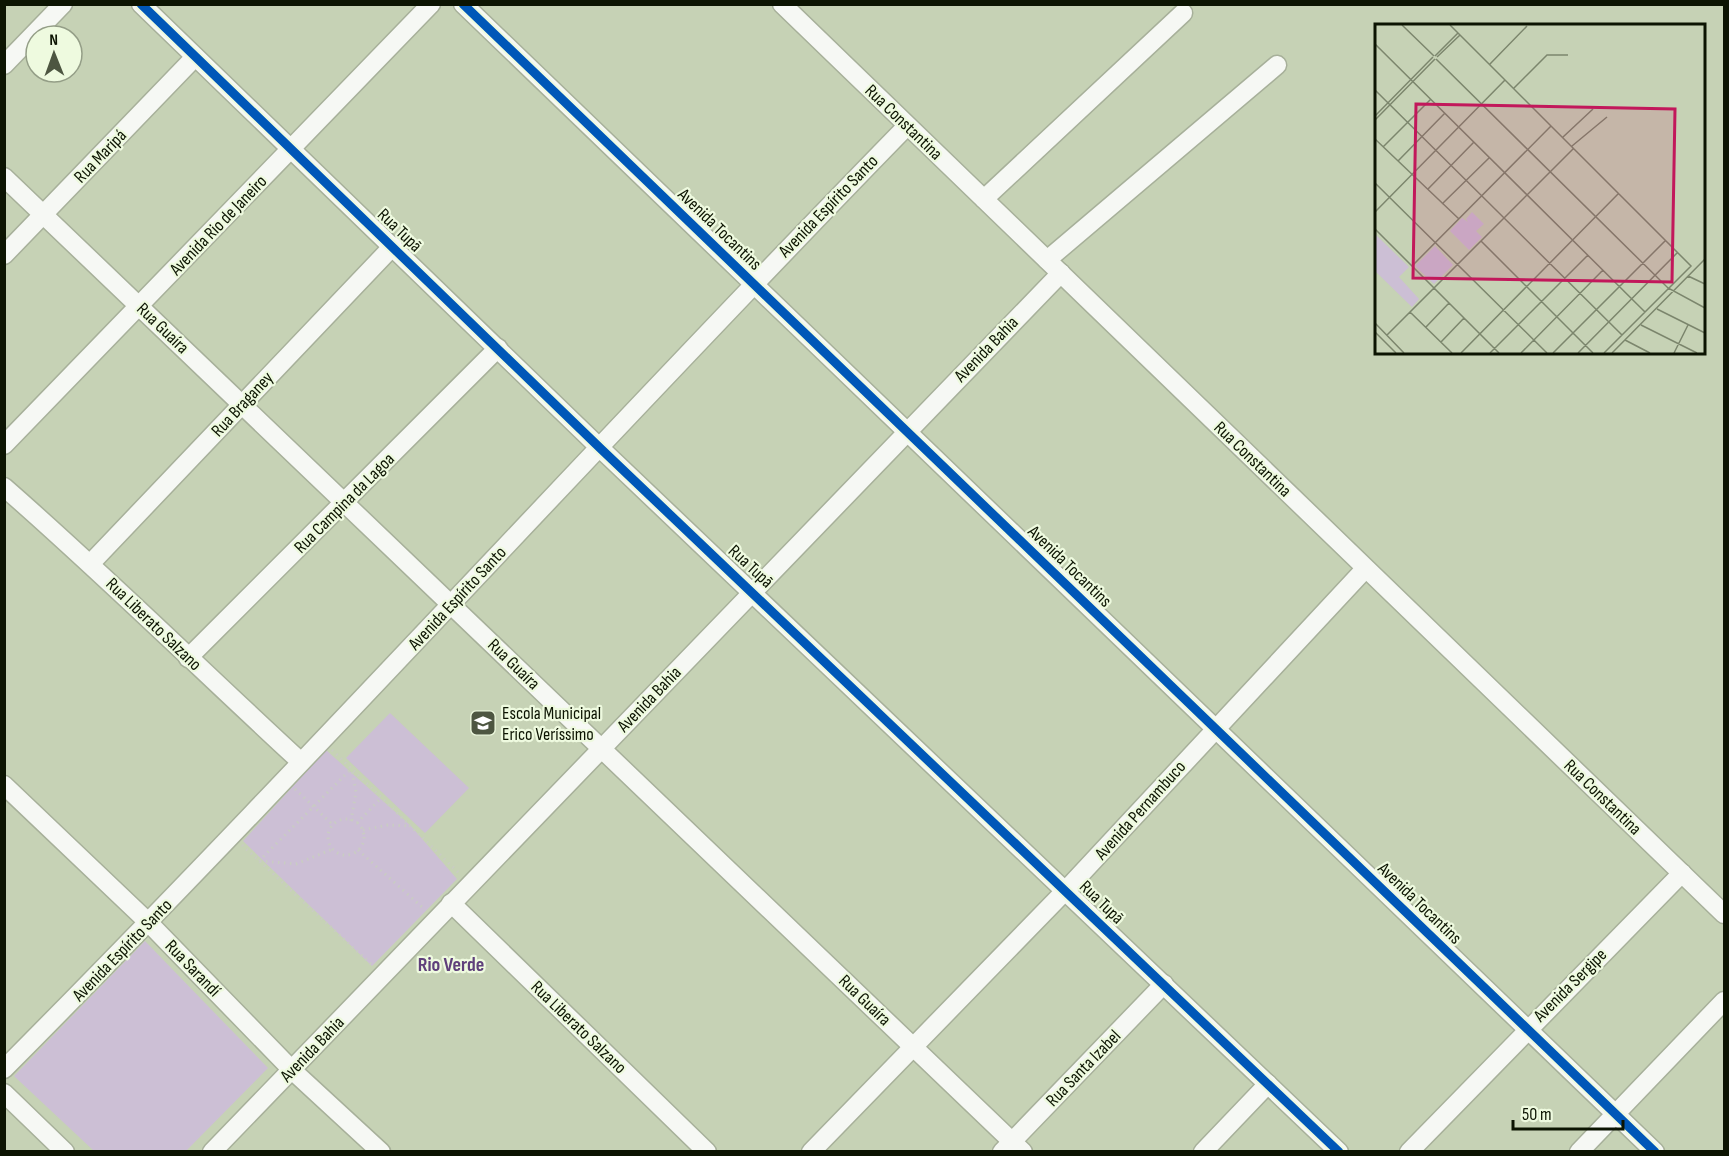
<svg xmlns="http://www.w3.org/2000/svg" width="1729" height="1156" viewBox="0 0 1729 1156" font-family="'Sofia Sans Condensed',sans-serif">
<rect width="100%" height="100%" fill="#c6d2b5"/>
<g fill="#ccbfd5">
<polygon points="390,713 469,788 425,833 346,758"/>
<polygon points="326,750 411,826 457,879 372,966 243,841"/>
<polygon points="145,941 268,1068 186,1151 94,1151 14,1076"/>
</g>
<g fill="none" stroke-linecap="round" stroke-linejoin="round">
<g stroke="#a7b09a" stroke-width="21">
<g id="minor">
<polyline points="141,4 600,448 1339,1152"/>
<polyline points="463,4 1655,1152"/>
<polyline points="782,4 1724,914"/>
<polyline points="4,65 63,4"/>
<polyline points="4,177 1023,1152"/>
<polyline points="984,199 1183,13"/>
<polyline points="4,255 195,57"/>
<polyline points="1047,260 1277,65"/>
<polyline points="4,445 431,4"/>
<path d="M4,487C106,576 202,671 301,762"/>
<polyline points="91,563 393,246"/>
<polyline points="188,658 498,348"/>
<polyline points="4,785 149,923 292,1070 381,1152"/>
<polyline points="451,903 707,1152"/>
<path d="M4,1069C311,760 603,437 907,126"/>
<polyline points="4,1093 65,1152"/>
<polyline points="212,1152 1061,273"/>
<polyline points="811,1152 1066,890 1365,569"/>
<polyline points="1002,1152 1164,984"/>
<polyline points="1203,1152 1268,1084"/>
<polyline points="1409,1152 1682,873"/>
<polyline points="1579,1152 1724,1001"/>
</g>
</g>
<g stroke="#c9ccc3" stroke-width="3" stroke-dasharray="1.5 4.5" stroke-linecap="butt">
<polyline points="332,750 459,873"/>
<polyline points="295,789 333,825"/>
<circle cx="346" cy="837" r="18"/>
<polyline points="351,821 356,792 352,770"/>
<polyline points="357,823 381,798"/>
<polyline points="363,830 388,825 409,826"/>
<polyline points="242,845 372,965"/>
<polyline points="358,850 424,909"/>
<polyline points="259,861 351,769"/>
<polyline points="260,861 296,864 333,849"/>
</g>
<use href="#minor" stroke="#f6f8f4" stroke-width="18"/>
<g stroke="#eefadf" stroke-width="13">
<g id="cycleway">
<polyline points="141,4 600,448 1339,1152"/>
<polyline points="463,4 1655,1152"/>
</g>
</g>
<use href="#cycleway" stroke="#0057b8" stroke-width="9"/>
</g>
<defs>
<g id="school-square" transform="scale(1.35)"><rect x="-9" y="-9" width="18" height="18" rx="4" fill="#4d5641" stroke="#eefadf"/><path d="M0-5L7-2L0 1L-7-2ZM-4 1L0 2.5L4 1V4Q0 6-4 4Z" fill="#fff"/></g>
</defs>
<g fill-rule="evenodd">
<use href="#school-square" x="483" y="723"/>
</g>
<g text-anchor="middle" stroke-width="4.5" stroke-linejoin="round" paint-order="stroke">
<g font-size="18" fill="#0c1402" stroke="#eefadf">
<text transform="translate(904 122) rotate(44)" y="6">Rua Constantina</text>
<text transform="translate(100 156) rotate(-46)" y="6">Rua Maripá</text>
<text transform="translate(828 206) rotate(-46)" y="6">Avenida Espírito Santo</text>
<text transform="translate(218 225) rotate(-46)" y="6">Avenida Rio de Janeiro</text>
<text transform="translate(720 229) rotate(44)" y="6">Avenida Tocantins</text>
<text transform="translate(400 230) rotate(44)" y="6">Rua Tupã</text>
<text transform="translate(163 328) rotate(44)" y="6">Rua Guaíra</text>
<text transform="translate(986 349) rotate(-46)" y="6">Avenida Bahia</text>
<text transform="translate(242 404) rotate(-47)" y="6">Rua Braganey</text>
<text transform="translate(1253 459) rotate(44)" y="6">Rua Constantina</text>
<text transform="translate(344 503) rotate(-45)" y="6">Rua Campina da Lagoa</text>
<text transform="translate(751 566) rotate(43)" y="6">Rua Tupã</text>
<text transform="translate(1070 566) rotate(44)" y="6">Avenida Tocantins</text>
<text transform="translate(457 598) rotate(-47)" y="6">Avenida Espírito Santo</text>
<text transform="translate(154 624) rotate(44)" y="6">Rua Liberato Salzano</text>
<text transform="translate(514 664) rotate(44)" y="6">Rua Guaíra</text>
<text transform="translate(649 699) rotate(-46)" y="6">Avenida Bahia</text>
<text transform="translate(1603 797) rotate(44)" y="6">Rua Constantina</text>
<text transform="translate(1140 810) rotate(-48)" y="6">Avenida Pernambuco</text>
<text transform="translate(1102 902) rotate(44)" y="6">Rua Tupã</text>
<text transform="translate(1420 903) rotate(44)" y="6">Avenida Tocantins</text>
<text transform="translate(122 950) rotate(-46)" y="6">Avenida Espírito Santo</text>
<text transform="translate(193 968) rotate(46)" y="6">Rua Sarandí</text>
<text transform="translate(1570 985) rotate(-45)" y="6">Avenida Sergipe</text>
<text transform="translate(865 1000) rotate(44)" y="6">Rua Guaíra</text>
<text transform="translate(579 1027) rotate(44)" y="6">Rua Liberato Salzano</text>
<text transform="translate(312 1049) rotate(-46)" y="6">Avenida Bahia</text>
<text transform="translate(1083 1068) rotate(-46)" y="6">Rua Santa Izabel</text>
</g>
<g font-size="18" fill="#0c1402" stroke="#eefadf" text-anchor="start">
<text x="502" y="719">Escola Municipal<tspan x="502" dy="21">Erico Veríssimo</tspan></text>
</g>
<g font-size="20" font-weight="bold" fill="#5f407b" stroke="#eefadf">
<text x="451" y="971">Rio Verde</text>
</g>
</g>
<g transform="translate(1375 24)">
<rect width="330" height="330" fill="#c6d2b5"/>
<path d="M97,188L109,200L101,207L107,213L94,226L75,207L87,194L93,198L91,195ZM0,210L34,243L24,253L44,275L37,283L0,247ZM60,222L78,241L59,260L40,242Z" fill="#ccbfd5"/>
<path fill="none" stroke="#7c866d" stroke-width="1.5" d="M27,1L59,32M75,1L316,242L229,329M0,20L270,288M60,32L83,9M62,33L85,11M61,35L293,264L330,284M115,40L152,2M139,64L172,31H193M0,66L247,311M0,92L58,33M0,96L60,35M188,113L218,85M0,115L84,195M197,122L232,93M8,123L56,75M23,137L70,89M0,159L172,329M53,165L99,118M67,180L114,134M0,188L130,56M0,205L124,329M106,217L218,329M37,242L176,102M313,252L330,260M282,285L330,309M35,288L77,329M0,299L29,329M266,301L322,329M51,303L74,279M0,308L21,329M12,311L199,124M250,316L275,329M66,318L89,294M86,329L244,169M115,329L213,231M146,329L228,246M178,329L291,216M203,329L303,228M237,329L330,235M299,329L313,301"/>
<path fill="#c2185b" fill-opacity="0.15" stroke="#c2185b" stroke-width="3" d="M41,80L300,85L297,258L38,254Z"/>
<rect width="330" height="330" fill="none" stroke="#0c1402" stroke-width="3"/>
</g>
<rect width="1729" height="1156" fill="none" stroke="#0c1402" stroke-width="12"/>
<g transform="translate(54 54) rotate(359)"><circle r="28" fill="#eefadf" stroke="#949e87" stroke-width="1.5"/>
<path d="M0-4.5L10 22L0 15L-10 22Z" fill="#4d5641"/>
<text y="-9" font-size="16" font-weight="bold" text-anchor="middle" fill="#0c1402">N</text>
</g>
<path d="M1513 1120v9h110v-9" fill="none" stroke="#0c1402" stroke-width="3"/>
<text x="1522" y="1120" font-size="18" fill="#0c1402" stroke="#eefadf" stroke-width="4.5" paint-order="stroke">50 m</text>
</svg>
